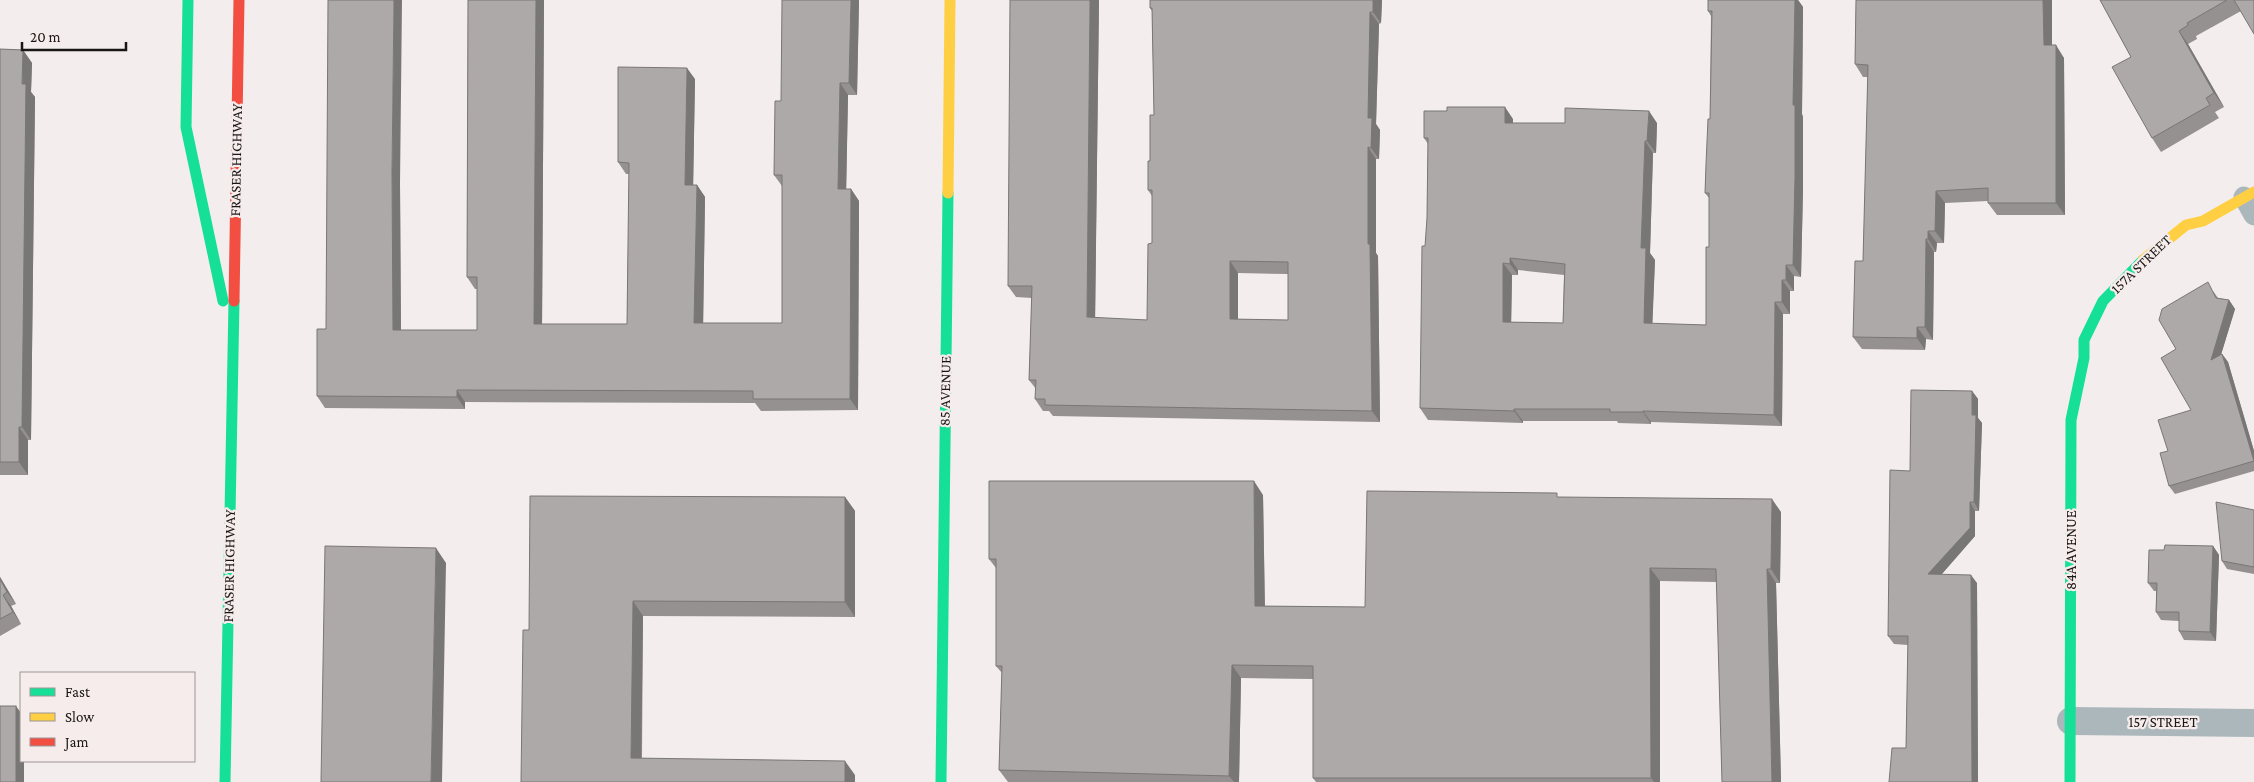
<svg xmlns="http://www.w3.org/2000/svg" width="2254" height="782" viewBox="0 0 2254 782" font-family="'Crimson Pro',serif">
<rect width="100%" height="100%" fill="#f3eeed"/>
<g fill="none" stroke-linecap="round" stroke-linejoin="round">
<polyline stroke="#acb7bc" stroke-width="21" points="2244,197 2254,215"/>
<polyline stroke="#acb7bc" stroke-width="28" points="2071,721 2254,723"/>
<g stroke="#16e098" stroke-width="11">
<polyline points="188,0 186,127 223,301"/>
<polyline points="225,782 234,301"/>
<polyline points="941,782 948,193"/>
<polyline points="2070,782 2071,420 2084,358 2084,340 2103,301 2143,260"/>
</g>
<g stroke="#ffcf43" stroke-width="11">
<polyline points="948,193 950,0"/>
<polyline points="2143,260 2186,225 2203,221 2254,192"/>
</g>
<polyline stroke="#f24e42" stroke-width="11" points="234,301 239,0"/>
</g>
<g fill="#959190" fill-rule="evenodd">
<polygon points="468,0 544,0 542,324 627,324 629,174 626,174 618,162 695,79 693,185 697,185 705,197 703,323 782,323 782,186 774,175 781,101 859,0 857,95 848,95 846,189 851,189 859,201 858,410 761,411 755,403 465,402 465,409 325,408 317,396 326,329 400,184 401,330 477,330 477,289 475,289 467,277"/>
<path d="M1099,0L1095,318L1147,320L1152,243V196L1148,190L1154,115L1152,11L1150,8L1382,0L1381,23L1379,24L1376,124L1380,130L1379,159H1376V253L1378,256L1380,422L1053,416L1049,411H1043L1035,399L1036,389L1029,380L1032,298L1016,297L1008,286ZM1238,273L1288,274V320L1238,319Z"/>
<path d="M1798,0L1803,7L1802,114L1803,117V189L1801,277L1794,276V291H1790V314H1783L1782,426L1651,422V424L1618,423L1617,421H1523V423L1428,420L1420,408L1427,218L1428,144L1424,138L1513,119V123H1657L1656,153H1653L1650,253L1655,260L1652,324L1706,325L1709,247V198L1705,193L1710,119L1711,16L1708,11ZM1518,270L1564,275L1563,323L1511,322L1512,275H1518Z"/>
<polygon points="1856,0 2052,0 2052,45 2064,58 2065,215 1997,215 1988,203 1988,201 1945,203 1944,243 1937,243 1936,252 1934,252 1933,340 1926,339 1925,350 1862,349 1853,337 1863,261 1868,77 1863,77 1855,64"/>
<polygon points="2100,0 2254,0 2241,11 2196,36 2197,39 2188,44 2224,107 2215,112 2219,118 2161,152 2152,138 2131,57"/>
<polygon points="0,49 23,50 32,63 31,92 35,97 31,440 28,440 28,475 0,475"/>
<polygon points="2213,291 2218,298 2229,300 2235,309 2221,354 2222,354 2228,362 2254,451 2254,471 2175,494 2169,486 2168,451 2191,410"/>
<polygon points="1972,391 1978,399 1978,418 1982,423 1979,511 1975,511 1975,536 1941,575 1977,583 1978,782 1889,782 1906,748 1908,645 1894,644 1888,636 1910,471"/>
<polygon points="1263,495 1265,606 1365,607 1559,497 1781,512 1780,583 1776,583 1781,782 1722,782 1717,582 1660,581 1660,782 1316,782 1313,778 1313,679 1241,678 1239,782 1008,782 999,770 1002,673 996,666 996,568 989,559"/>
<polygon points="845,497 855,511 855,617 643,616 642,758 855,775 855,782 521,782 529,630"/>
<polygon points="2254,510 2254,574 2227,569 2222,561"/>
<polygon points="2213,546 2219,555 2216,641 2184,640 2179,631 2179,621 2161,620 2156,612 2156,591 2154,591 2148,583 2164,550"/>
<polygon points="0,577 16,604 11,606 21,624 0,636"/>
</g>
<g fill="#797676">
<polygon points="394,0 402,0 400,184 401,341 393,330 392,173"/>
<polygon points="536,0 544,0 542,335 534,324"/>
<polygon points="851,0 859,0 857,95 849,83"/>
<polygon points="1090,0 1099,0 1095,329 1087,317"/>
<polygon points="1373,0 1382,0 1381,23 1373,12"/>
<polygon points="1793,0 1798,0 1803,7 1802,114 1803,117 1803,189 1801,277 1793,265"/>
<polygon points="2043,0 2052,0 2052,58 2044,45"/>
<polygon points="1370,12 1379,24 1376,124 1380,130 1379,159 1371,148 1368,118"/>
<polygon points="2179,31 2188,44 2224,107 2214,93"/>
<polygon points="2056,45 2064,58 2065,215 2056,203"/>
<polygon points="23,50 32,63 31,92 35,97 31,440 22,427"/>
<polygon points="687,68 695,79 693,196 685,185"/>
<polygon points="840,83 848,95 846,201 838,189"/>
<polygon points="1505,107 1513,119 1513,135 1505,123"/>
<polygon points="1649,111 1657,123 1656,153 1647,141"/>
<polygon points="1645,141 1653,153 1650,253 1655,260 1652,335 1644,323 1641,248"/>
<polygon points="1368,147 1376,159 1376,253 1378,256 1380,422 1372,411 1368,244"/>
<polygon points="697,185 705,197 703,335 694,323"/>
<polygon points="851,189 859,201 858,410 850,399"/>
<polygon points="1936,191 1945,203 1944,243 1935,231"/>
<polygon points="1928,231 1937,243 1936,252 1928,239"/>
<polygon points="1926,239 1934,252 1933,340 1925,327"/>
<polygon points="1510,258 1518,270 1518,275 1510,264"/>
<polygon points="1230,261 1238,273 1238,331 1230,319"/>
<polygon points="1503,263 1512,275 1511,333 1503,322"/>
<polygon points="1786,265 1794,276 1794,291 1786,280"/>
<polygon points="1782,280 1790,291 1790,314 1782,302"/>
<polygon points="2229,300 2235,309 2217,368 2211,360"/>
<polygon points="1775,302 1783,314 1782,426 1774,415"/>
<polygon points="1917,327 1926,339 1925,350 1917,338"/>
<polygon points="2222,354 2228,362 2254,451 2254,462"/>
<polygon points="457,390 465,402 465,409 457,397"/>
<polygon points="1972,391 1978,399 1978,418 1982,423 1979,511 1974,502"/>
<polygon points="1514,409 1523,421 1523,423 1514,411"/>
<polygon points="1643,411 1651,422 1651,424 1643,412"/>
<polygon points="19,427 28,440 28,475 19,462"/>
<polygon points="1254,481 1263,495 1265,620 1255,606"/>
<polygon points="845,497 855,511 855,617 845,602"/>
<polygon points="1772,499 1781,512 1780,583 1771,569"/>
<polygon points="1970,502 1975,511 1975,536 1934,583 1928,574"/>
<polygon points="2213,546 2219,555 2216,641 2210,632"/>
<polygon points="436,548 446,563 442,782 431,782"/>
<polygon points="1650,568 1660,581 1660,782 1654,782 1651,778"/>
<polygon points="1767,569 1776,583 1781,782 1772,782"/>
<polygon points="1971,575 1977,583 1978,782 1972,782"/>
<polygon points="0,577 16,604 7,592 0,579"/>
<polygon points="3,595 11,606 21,624 13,612"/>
<polygon points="633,601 643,616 641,772 631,758"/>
<polygon points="1232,665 1241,678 1239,782 1234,782 1229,776"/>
<polygon points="16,706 21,713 21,761 24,761 24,782 16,782"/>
<polygon points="845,761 855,775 855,782 845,782"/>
</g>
<g fill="#ada9a8" stroke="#797676" fill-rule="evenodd">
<polygon points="328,0 394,0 392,173 393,330 477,330 477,277 467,277 468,0 536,0 534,324 627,324 629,163 618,162 618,67 687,68 685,185 697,185 694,323 782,323 782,175 774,175 775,101 781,101 782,0 851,0 849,83 840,83 838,189 851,189 850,399 753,399 753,391 457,390 457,397 317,396 317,329 326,329"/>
<path d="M1010,0H1090L1087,317L1147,320L1148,244L1152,243V190H1148V161H1150V115H1154L1152,8H1150V0H1373V12H1370L1368,118H1372L1371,148L1368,147V244H1370L1372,411L1045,405V399H1035L1036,380H1029L1032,286H1008ZM1230,261L1288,262V320L1230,319Z"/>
<path d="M1708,0H1795L1793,105H1795V178L1793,265H1786V280H1782V302H1775L1774,415L1643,411V412H1610V409H1514V411L1420,408L1422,246H1425L1427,218L1428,138H1424V111H1447V107H1505V123H1565V108L1649,111L1647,141H1645L1641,248H1646L1644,323L1706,325V247H1709V193H1705L1706,164L1708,119H1710L1712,11H1708ZM1510,258L1565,264L1563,323L1503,322V263L1510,264Z"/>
<polygon points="1856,0 2043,0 2044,45 2056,45 2056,203 1988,203 1988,188 1936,191 1935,231 1928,231 1928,239 1926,239 1925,327 1917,327 1917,338 1853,337 1855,261 1863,261 1868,65 1855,64"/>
<polygon points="2100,0 2227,0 2187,23 2188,25 2179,31 2214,93 2206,98 2210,105 2152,138 2112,67 2131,57"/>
<polygon points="2234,0 2254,0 2254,34"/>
<polygon points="0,49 23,50 22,84 26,84 22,427 19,427 19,462 0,462"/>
<polygon points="2208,282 2216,298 2229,300 2211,360 2222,354 2254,461 2169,486 2160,453 2168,451 2158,420 2191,410 2161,358 2176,349 2159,320 2162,309"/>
<polygon points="1911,390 1972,391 1972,415 1976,415 1974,502 1970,502 1970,528 1928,574 1971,575 1972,782 1889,782 1892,748 1906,748 1908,636 1888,636 1890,470 1910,471"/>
<polygon points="989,481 1254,481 1255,606 1365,607 1367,491 1557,493 1557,497 1772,499 1771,569 1767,569 1772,782 1722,782 1716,569 1650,568 1651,778 1313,778 1313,666 1232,665 1229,776 999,770 1002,666 996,666 996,559 989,559"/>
<polygon points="530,496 845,497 845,602 633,601 631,758 845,761 845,782 521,782 523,630 529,630"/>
<polygon points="2216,502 2254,510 2254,567 2222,561"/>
<polygon points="2165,545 2213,546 2210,632 2179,631 2179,612 2156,612 2157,583 2148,583 2149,550 2164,550"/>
<polygon points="325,546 436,548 431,782 321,782"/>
<polygon points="0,579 7,592 3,595 13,612 0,619"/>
<rect x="0" y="706" width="16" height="76"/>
</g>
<g text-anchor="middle" stroke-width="4.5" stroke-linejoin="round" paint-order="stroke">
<g font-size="15" fill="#191616" stroke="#f5eceb">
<text transform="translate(236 160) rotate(-89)" y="5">FRASER HIGHWAY</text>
<text transform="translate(2141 264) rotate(-44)" y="5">157A STREET</text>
<text transform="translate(945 391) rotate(-89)" y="5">85 AVENUE</text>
<text transform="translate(2071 550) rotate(-90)" y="5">84A AVENUE</text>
<text transform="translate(229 566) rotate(-89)" y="5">FRASER HIGHWAY</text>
<text x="2163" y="727">157 STREET</text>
</g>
</g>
<rect x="20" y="672" width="175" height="90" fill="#f5eceb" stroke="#9d9696"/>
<rect x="30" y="688" width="25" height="8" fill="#16e098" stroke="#9d9696"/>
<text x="65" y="697" font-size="15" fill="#191616">Fast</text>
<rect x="30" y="713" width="25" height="8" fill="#ffcf43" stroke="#9d9696"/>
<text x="65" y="722" font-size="15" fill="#191616">Slow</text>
<rect x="30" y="738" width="25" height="8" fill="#f24e42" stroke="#9d9696"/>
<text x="65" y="747" font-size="15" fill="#191616">Jam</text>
<path d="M22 42v8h104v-8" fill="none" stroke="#191616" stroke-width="2.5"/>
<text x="30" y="42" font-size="15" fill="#191616" stroke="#f5eceb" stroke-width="4" paint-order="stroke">20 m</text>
</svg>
